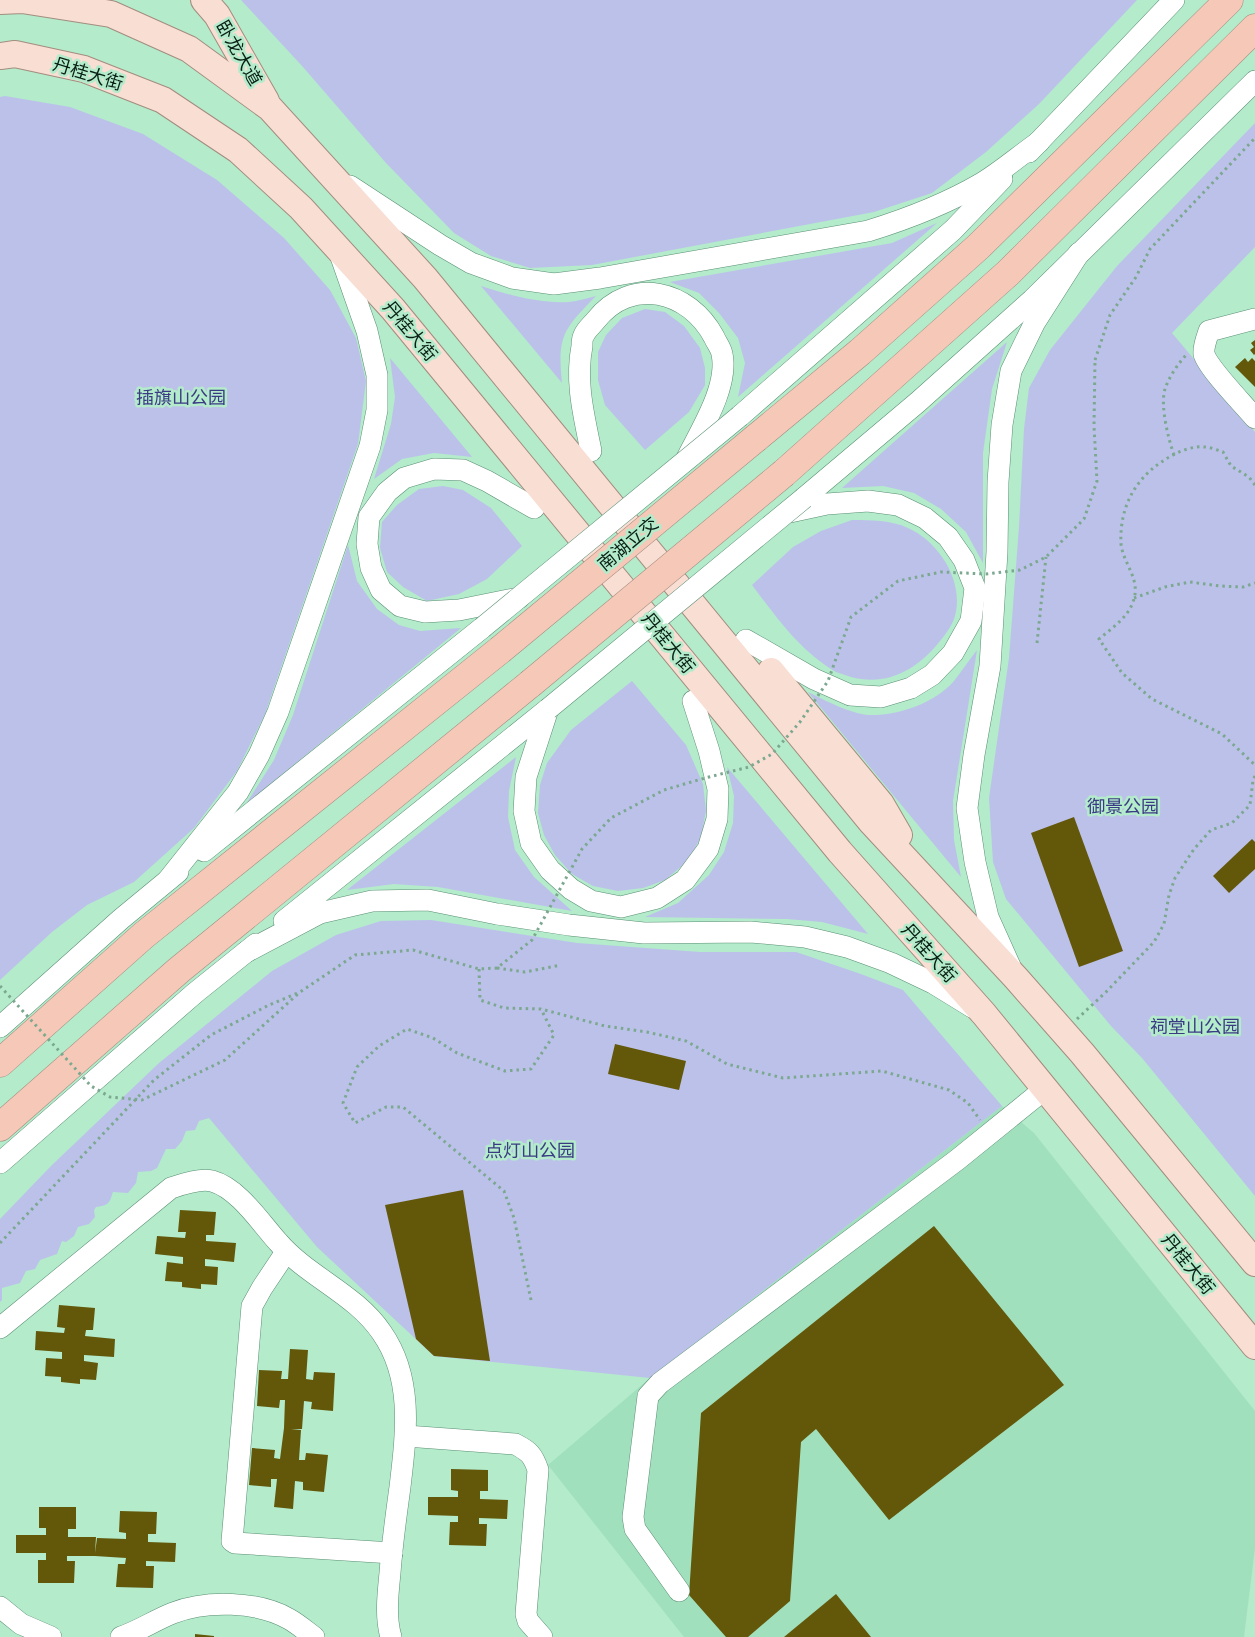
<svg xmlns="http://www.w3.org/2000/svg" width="1255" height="1637" viewBox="0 0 1255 1637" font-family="'Exo 2','Noto Sans SC',sans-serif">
<rect width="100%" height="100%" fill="#b3ebcb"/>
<polygon fill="#a1e0bd" points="1002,1106 1034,1133 1255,1411 1255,1548 1244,1637 684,1637 548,1465 650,1378"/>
<g fill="#bcc1ea">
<polygon points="241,0 1137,0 1039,104 986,152 932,193 874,212 592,265 530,268 491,256 454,233 386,163 303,67"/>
<polygon points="5,96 70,107 143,134 217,180 284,238 330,290 356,338 366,381 358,444 265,714 237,771 194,828 134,882 87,905 52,932 0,980 0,97"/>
<polygon points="1255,123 1255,247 1172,333 1255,432 1255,1196 1142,1058 1111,1026 1006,899 993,862 989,798 1009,658 1019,527 1024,429 1029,388 1050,350 1117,266"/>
<polygon points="937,223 738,397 745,363 738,338 719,313 699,293 670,282 892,243"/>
<path d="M481,286C509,295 540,304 569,302C578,301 587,298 596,296C564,329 557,335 562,383Z"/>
<polygon points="645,309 665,312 684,326 700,348 705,368 705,385 689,412 645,450 605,405 598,380 598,352 606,335 622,318"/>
<polygon points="1007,342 992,389 983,453 983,563 966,532 941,509 914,493 883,486 842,488"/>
<polygon points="390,358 472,457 434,453 402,459 374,479 391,424 395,397"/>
<polygon points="443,486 463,490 491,508 522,546 487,579 459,594 427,601 403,587 387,572 380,548 382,522 397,505 419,489"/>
<path d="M852,520C871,520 891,520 908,528C940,542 966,584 954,619C951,627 945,635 940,641C918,669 887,687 851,677C846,675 841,674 836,672C800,651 777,618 752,585L793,547L821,531Z"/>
<polygon points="348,545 357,581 377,609 399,625 420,631 461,628 246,804 274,760 293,715"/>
<path d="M977,650L953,801L954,840L961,877L808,692C824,700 851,714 869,715C898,716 935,703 954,681C962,671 969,660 977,650Z"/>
<polygon points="632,681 686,745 703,784 706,811 701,837 688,861 665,880 643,888 618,891 593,886 572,874 555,855 544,835 538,813 540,785 547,763 571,730"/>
<polygon points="516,757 509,791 508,817 515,850 534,877 572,911 438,887 394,884 347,890"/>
<polygon points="727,767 868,934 822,922 787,919 645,917 678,903 709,875 724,852 733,823 734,796"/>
<path d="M431,920L577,943L700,952H796L858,973L903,990L1002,1106L650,1378L434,1356L317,1247L209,1118L199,1121L195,1130L186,1131L182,1141L175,1149H166L157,1168L151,1171L138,1172L136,1183L128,1193L113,1192C109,1204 109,1205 96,1207L94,1210L95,1217L89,1224L78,1227L74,1236L66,1242L62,1241L57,1254L40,1260L35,1269L26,1271L20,1283L2,1288V1300L0,1302V1219L51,1166L159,1063L272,971L336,935L381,921Z"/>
</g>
<g fill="#63570a">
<polygon points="1255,340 1255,354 1254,355 1250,350 1254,347 1251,343"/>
<polygon points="1245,358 1248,362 1252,358 1255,361 1255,387 1235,367"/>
<polygon points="1074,817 1123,951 1079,967 1031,833"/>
<polygon points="1252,839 1255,842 1255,869 1229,893 1213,876"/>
<polygon points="615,1044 686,1061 679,1090 608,1074"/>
<polygon points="463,1190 490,1361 434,1356 416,1339 385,1205"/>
<polygon points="180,1210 216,1212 214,1235 206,1235 206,1241 236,1243 234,1262 205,1259 205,1266 218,1267 217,1285 201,1284 201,1289 182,1287 182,1282 165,1281 167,1262 183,1264 183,1257 155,1254 157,1236 185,1238 186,1232 178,1232"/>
<polygon points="934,1226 1064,1385 889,1520 816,1429 801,1442 790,1601 748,1637 726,1637 689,1595 701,1413"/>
<polygon points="59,1305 95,1308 93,1330 86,1330 85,1336 115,1339 114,1357 84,1355 84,1361 98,1363 96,1380 80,1379 80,1384 61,1382 61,1377 45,1376 46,1358 62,1359 62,1352 35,1350 36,1331 64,1333 65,1328 57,1327"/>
<polygon points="290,1349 308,1350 306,1379 313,1380 314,1372 335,1373 333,1411 311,1409 312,1402 304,1401 302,1429 291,1429 301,1430 299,1460 305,1460 306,1453 328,1455 324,1492 303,1490 303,1482 295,1481 293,1509 274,1507 277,1479 271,1479 271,1487 249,1485 252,1448 275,1450 274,1458 280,1459 284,1428 285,1400 280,1400 279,1408 257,1406 259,1370 282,1371 281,1379 288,1379"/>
<polygon points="451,1469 488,1470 488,1491 480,1491 480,1499 508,1500 507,1519 479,1518 479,1524 487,1524 486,1546 449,1545 450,1522 458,1522 458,1516 428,1515 428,1497 458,1497 458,1491 451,1490"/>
<polygon points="39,1507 76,1507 76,1529 68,1529 68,1537 96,1537 95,1553 97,1538 126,1539 126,1533 119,1532 120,1511 157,1512 156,1534 148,1534 148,1542 176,1543 175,1562 146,1561 146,1566 154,1566 153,1588 116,1587 118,1564 125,1564 126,1558 95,1556 67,1556 67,1561 75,1561 74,1583 38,1583 38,1560 46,1560 46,1553 16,1553 16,1535 46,1535 46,1528 39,1528"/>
<polygon points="836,1594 871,1637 784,1637"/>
<polygon points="195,1634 214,1636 214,1637 195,1637"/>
</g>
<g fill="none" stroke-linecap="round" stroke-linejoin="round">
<g stroke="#5a8f73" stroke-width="22">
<g id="minor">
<polyline points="1029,152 1174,0"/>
<path d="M350,186L440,245L471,263L512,278L554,284L600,278L868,231C907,219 946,204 982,183C1002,171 1020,155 1039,142"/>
<path d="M1255,319L1209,331C1207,337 1203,347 1204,354C1208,368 1244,405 1255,418"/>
<polyline points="740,416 953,230 1002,179"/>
<path d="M591,451C584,416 575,382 582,346C582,343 582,338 584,335C586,330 592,325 596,320C631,276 689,290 714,337C716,342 721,348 722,354C729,387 700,431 686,460"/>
<polyline points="804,498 918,402 1032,300 1255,81"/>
<polyline points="519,598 459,610 425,612 400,606 381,590 371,568 367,544 369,517 387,492 404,478 434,469 463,470 487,481 534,508"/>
<polyline points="746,640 814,679 850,695 881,697 911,688 932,675 953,653 971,621 975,588 964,560 948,537 925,518 898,505 868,501 827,504 790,512"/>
<polyline points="548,709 526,777 524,811 531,843 550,870 571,889 591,901 621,907 657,898 685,880 708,849 717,819 718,789 709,751 693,701"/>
<polyline points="204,851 482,628"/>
<polyline points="168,880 238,792 259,755 278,712 370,446 377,410 377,375 367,331 340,254"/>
<polyline points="284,921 548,709"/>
<polyline points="246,952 320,913 372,901 428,900 497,914 569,925 644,933 751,932 805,937 847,947 891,963 933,983 972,1007"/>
<polyline points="1010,966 988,917 975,862 967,808 974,755 990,666 997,552 998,482 1002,425 1011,371 1035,322 1079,253"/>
<polyline points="0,1027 121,919 178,872"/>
<polyline points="0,1163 195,993 256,944"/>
<polyline points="286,1252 262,1288 252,1306 232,1541 235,1543 392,1553"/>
<path d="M0,1328L171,1188C183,1184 200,1178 212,1181C238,1188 260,1222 278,1242C308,1277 356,1294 382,1333C414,1379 406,1435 400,1487C396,1516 392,1544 390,1573C388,1593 385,1617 391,1637"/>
<path d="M406,1436L515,1444C529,1451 533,1455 538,1470L526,1614L528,1621L542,1637"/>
<polyline points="679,1591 635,1529 633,1517 648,1396 660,1383 957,1160 1046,1088"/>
<polyline points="0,1607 21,1624 51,1637"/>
<path d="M121,1637C139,1631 155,1620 173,1613C206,1600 258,1601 289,1619C298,1624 306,1631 314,1637"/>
</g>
</g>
<g stroke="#a38d7f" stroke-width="28">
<g id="major">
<polyline points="204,0 217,15 266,101"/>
<polyline points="0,1 22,0 111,14 189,49 270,108 425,278 872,823 1016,978 1082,1053 1255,1263"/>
<polyline points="0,56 15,54 84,69 163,100 238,150 301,208 393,309 840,852 984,1014 1255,1346"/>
<polyline points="771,671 881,804 899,835"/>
</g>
</g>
<g stroke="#a38d7f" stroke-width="29">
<g id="highway">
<polyline points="756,438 860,352 978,247 1229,0"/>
<polyline points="784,473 1008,273 1255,28"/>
<polyline points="0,1063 144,935 500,650"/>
<polyline points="0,1127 179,970 530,684"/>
</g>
</g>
<g stroke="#7ba88f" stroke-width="3" stroke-dasharray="2.5 4" stroke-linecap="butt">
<polyline points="1095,360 1110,315 1136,277 1150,249 1255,138"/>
<path d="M1174,455C1168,438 1160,405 1165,389C1169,377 1178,364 1186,355"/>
<path d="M1255,485L1249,477L1231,466L1223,452C1217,450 1210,447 1204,447C1194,446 1183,450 1175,454C1139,472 1119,503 1121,544C1123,563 1140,578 1134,599C1129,617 1112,628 1099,639L1122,673L1152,699L1222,734L1255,765"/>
<polyline points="1134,598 1165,587 1190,582 1220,586 1243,587 1255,583"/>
<polyline points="1037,643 1046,557"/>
<polyline points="497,968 525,972 561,965"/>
<polyline points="479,969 480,1000 504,1008 541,1009 605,1026 647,1032 686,1041 727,1064 783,1078 882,1071 949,1090 968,1103 980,1120"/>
<polyline points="1077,1019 1106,992 1154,942 1164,924 1169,895 1175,878 1194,849 1211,830 1232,823 1250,805 1253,780 1255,776"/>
<polyline points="0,1243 154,1080 211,1035 269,1005 300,992"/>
<polyline points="531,1300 514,1218 504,1191 403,1107 386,1107 355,1123 343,1103 357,1067 379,1046 407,1029 433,1038 457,1053 505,1071 531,1069 554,1035 541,1009"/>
</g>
<use href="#minor" stroke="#fff" stroke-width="21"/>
<use href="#major" stroke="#f9ded4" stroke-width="26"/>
<use href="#highway" stroke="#f5c8b8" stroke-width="28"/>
<g stroke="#5a8f73" stroke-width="22" stroke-linecap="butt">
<g id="minor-bridge">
<polyline points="482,628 740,416"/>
<polyline points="548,709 804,498"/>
</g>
</g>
<g stroke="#a38d7f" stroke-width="29" stroke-linecap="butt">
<g id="highway-bridge">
<polyline points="500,650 756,438"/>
<polyline points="530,684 784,473"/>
</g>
</g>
<polyline stroke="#7ba88f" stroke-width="3" stroke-dasharray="2.5 4" stroke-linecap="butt" points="0,986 91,1086 110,1097 142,1100 225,1060 300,992 355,955 413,950 479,969 497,968 532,940 582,849 611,818 664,790 705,778 749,767 772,754 800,722 828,681 851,617 898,581 941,572 986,574 1020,570 1046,557 1084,519 1097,481 1094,426 1095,360"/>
<use href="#minor-bridge" stroke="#fff" stroke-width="21"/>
<use href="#highway-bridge" stroke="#f5c8b8" stroke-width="28"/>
</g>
<g text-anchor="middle" stroke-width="5" stroke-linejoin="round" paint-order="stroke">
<g font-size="18" fill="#0a2015" stroke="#b3ebcb">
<text transform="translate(239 53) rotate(60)" y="6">卧龙大道</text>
<text transform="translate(88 74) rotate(17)" y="6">丹桂大街</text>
<text transform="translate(410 331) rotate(50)" y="6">丹桂大街</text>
<text transform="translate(628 544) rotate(-40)" y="6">南湖立交</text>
<text transform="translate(668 643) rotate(51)" y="6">丹桂大街</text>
<text transform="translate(929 953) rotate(48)" y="6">丹桂大街</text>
<text transform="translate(1188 1264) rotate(51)" y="6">丹桂大街</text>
</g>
<g font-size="18" fill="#3b3a84" stroke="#b3ebcb">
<text x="181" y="404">插旗山公园</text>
<text x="1123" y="813">御景公园</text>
<text x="1195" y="1033">祠堂山公园</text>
<text x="530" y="1157">点灯山公园</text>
</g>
</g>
</svg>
